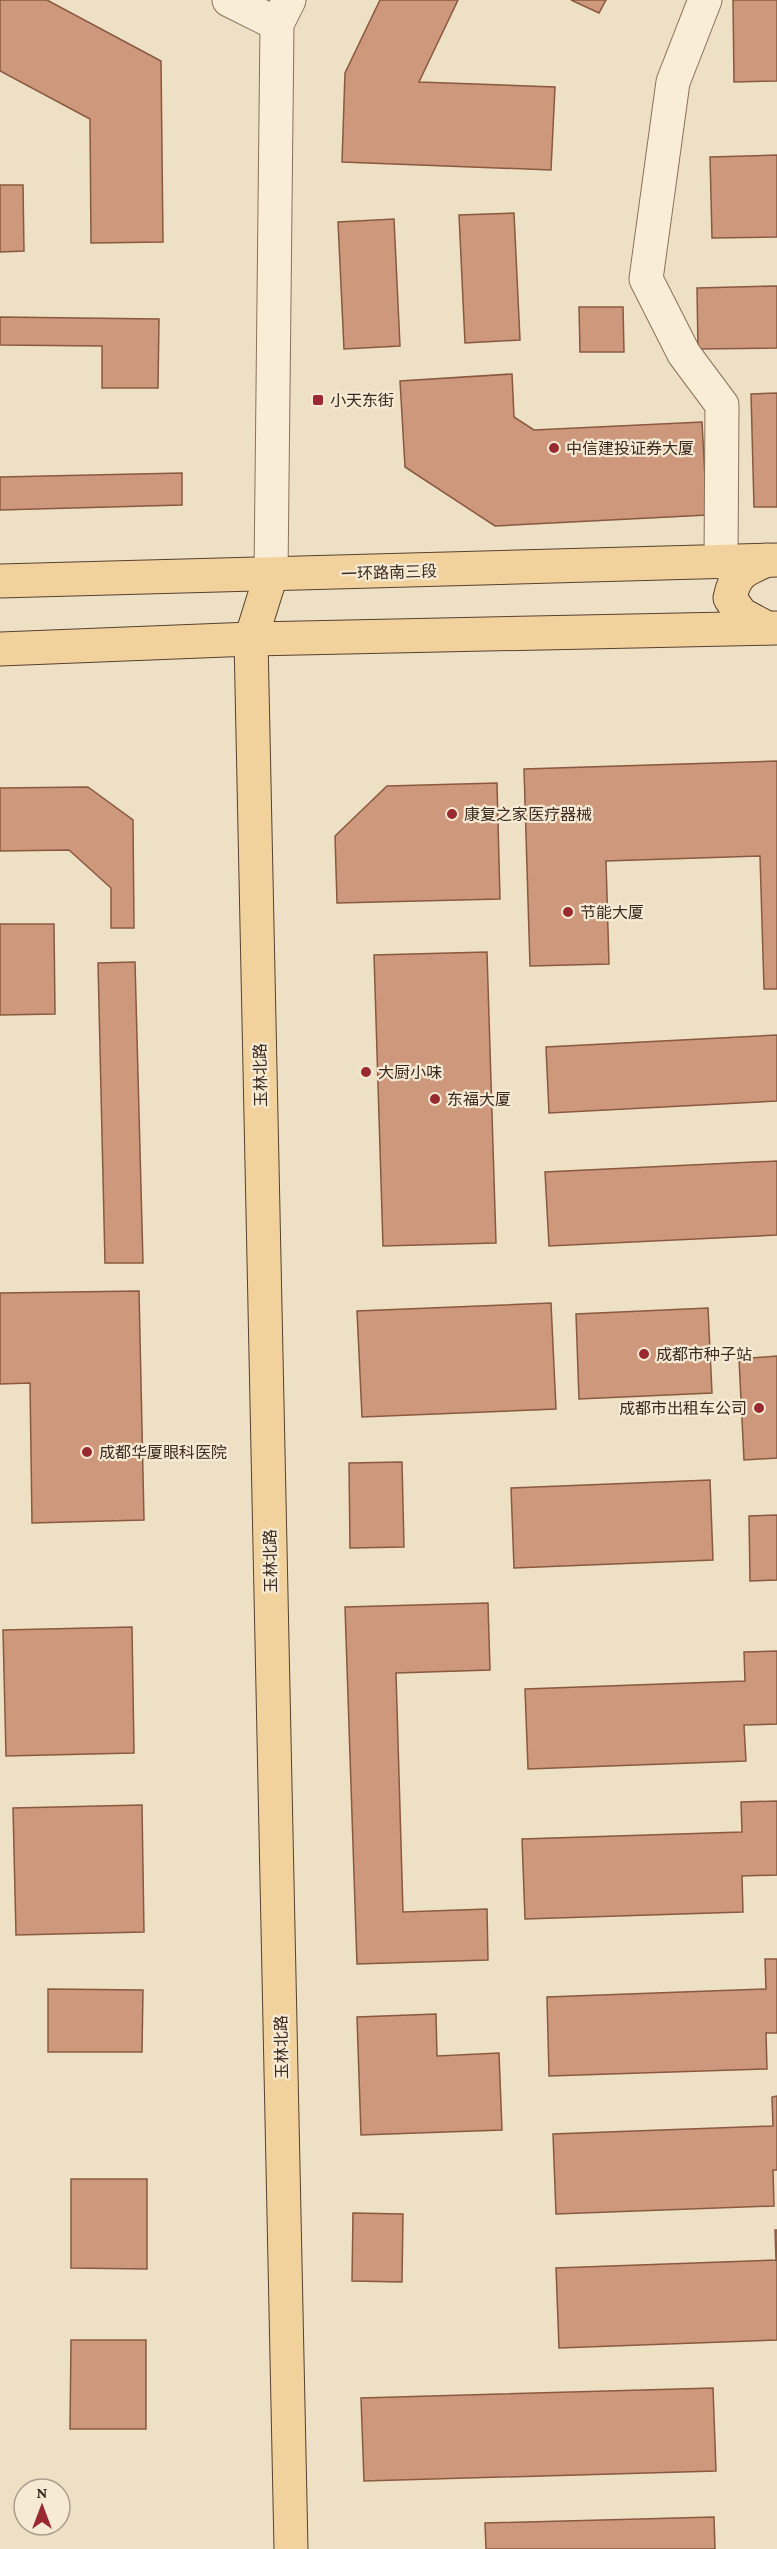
<svg xmlns="http://www.w3.org/2000/svg" width="777" height="2549" viewBox="0 0 777 2549" font-family="'Crimson Pro','Noto Sans SC',serif">
<rect width="100%" height="100%" fill="#eee0c5"/>
<g fill="#cd987b" stroke="#895940" stroke-width="1.5">
<polygon points="0,0 47,0 161,61 163,242 91,243 90,119 0,71"/>
<polygon points="380,0 458,0 419,82 555,87 551,170 342,162 345,73"/>
<polygon points="571,0 606,0 599,13"/>
<polygon points="733,0 777,0 777,81 734,82"/>
<polygon points="777,155 777,237 712,238 710,157"/>
<polygon points="0,185 23,185 24,251 0,252"/>
<polygon points="514,213 520,340 465,343 459,215"/>
<polygon points="394,219 400,346 344,349 338,222"/>
<polygon points="777,286 777,348 698,349 697,288"/>
<polygon points="579,307 623,307 624,352 580,352"/>
<polygon points="0,317 159,319 158,388 102,388 102,346 0,345"/>
<polygon points="512,374 514,417 534,430 702,422 707,515 495,526 405,467 400,381"/>
<polygon points="777,393 777,507 754,507 751,394"/>
<polygon points="182,473 182,505 0,510 0,477"/>
<polygon points="777,761 777,989 764,989 760,856 606,861 609,964 530,966 524,769"/>
<polygon points="497,783 500,899 337,903 335,836 387,786"/>
<polygon points="88,787 133,820 134,928 111,928 111,888 69,850 0,851 0,788"/>
<polygon points="0,924 54,924 55,1014 0,1015"/>
<polygon points="487,952 496,1243 383,1246 374,955"/>
<polygon points="135,962 143,1263 105,1263 98,963"/>
<polygon points="777,1035 777,1101 549,1113 546,1047"/>
<polygon points="777,1161 777,1235 549,1246 545,1172"/>
<polygon points="139,1291 144,1520 32,1523 30,1383 0,1384 0,1293"/>
<polygon points="551,1303 556,1409 362,1417 357,1311"/>
<polygon points="708,1308 712,1393 579,1399 576,1314"/>
<polygon points="777,1356 777,1458 744,1460 739,1359"/>
<polygon points="402,1462 404,1547 350,1548 349,1463"/>
<polygon points="710,1480 713,1560 514,1568 511,1488"/>
<polygon points="777,1515 777,1580 750,1581 749,1516"/>
<polygon points="488,1603 490,1670 396,1673 403,1912 487,1909 488,1960 357,1964 345,1607"/>
<polygon points="132,1627 134,1753 6,1756 3,1630"/>
<polygon points="777,1651 777,1724 744,1725 746,1761 528,1769 525,1689 745,1681 744,1652"/>
<polygon points="777,1801 777,1875 742,1876 743,1912 525,1919 522,1839 742,1832 741,1802"/>
<polygon points="142,1805 144,1932 16,1935 13,1808"/>
<polygon points="765,1959 777,1959 777,2033 766,2033 767,2069 549,2076 547,1997 766,1989"/>
<polygon points="48,1989 143,1990 142,2052 48,2052"/>
<polygon points="436,2014 437,2056 499,2053 502,2130 361,2135 357,2017"/>
<polygon points="777,2096 777,2170 773,2170 774,2206 556,2214 553,2134 773,2126 772,2097"/>
<polygon points="71,2179 147,2179 147,2269 71,2268"/>
<polygon points="353,2213 403,2214 402,2282 352,2281"/>
<polygon points="775,2230 777,2230 777,2340 559,2348 556,2268 776,2260"/>
<polygon points="71,2340 146,2340 146,2429 70,2429"/>
<polygon points="713,2388 716,2471 364,2481 361,2398"/>
<polygon points="714,2517 715,2549 486,2549 485,2523"/>
</g>
<g fill="none" stroke-linecap="round" stroke-linejoin="round">
<g stroke="#8a715b" stroke-width="35">
<g id="minor">
<polyline points="229,0 277,24"/>
<polyline points="705,0 673,82 646,279 684,354 722,405 721,562"/>
<polyline points="271,575 277,24 289,0"/>
</g>
</g>
<g stroke="#57402f" stroke-width="35">
<g id="major">
<path d="M767,560C744,570 735,573 730,598L741,614L767,628"/>
<polyline points="271,575 251,639 291,2549"/>
<polyline points="0,581 777,560"/>
<polyline points="0,649 251,639 777,628"/>
</g>
</g>
<use href="#minor" stroke="#f9edd8" stroke-width="33"/>
<use href="#major" stroke="#f1d29d" stroke-width="33"/>
</g>
<g fill="#992a31" stroke="#f6ead4" stroke-width="2">
<rect x="312" y="394" width="12" height="12" rx="3"/>
<circle cx="554" cy="448" r="6"/>
<circle cx="452" cy="814" r="6"/>
<circle cx="568" cy="912" r="6"/>
<circle cx="366" cy="1072" r="6"/>
<circle cx="435" cy="1099" r="6"/>
<circle cx="644" cy="1354" r="6"/>
<circle cx="759" cy="1408" r="6"/>
<circle cx="87" cy="1452" r="6"/>
</g>
<g text-anchor="middle" stroke-width="4.5" stroke-linejoin="round" paint-order="stroke">
<g font-size="16" fill="#3a2a1f" stroke="#f6ead4" text-anchor="start">
<text x="330" y="406">小天东街</text>
<text x="566" y="454">中信建投证券大厦</text>
<text x="464" y="820">康复之家医疗器械</text>
<text x="580" y="918">节能大厦</text>
<text x="378" y="1078">大厨小味</text>
<text x="447" y="1105">东福大厦</text>
<text x="656" y="1360">成都市种子站</text>
<text x="747" y="1414" text-anchor="end">成都市出租车公司</text>
<text x="99" y="1458">成都华厦眼科医院</text>
</g>
<g font-size="16" fill="#3a2a1f" stroke="#f6ead4">
<text transform="translate(389 572) rotate(-2)" y="6">一环路南三段</text>
<text transform="translate(260 1075) rotate(-91)" y="6">玉林北路</text>
<text transform="translate(270 1561) rotate(-91)" y="6">玉林北路</text>
<text transform="translate(281 2047) rotate(-91)" y="6">玉林北路</text>
</g>
</g>
<g transform="translate(42 2507)"><circle r="28" fill="#f6ead4" stroke="#ab9d8c" stroke-width="1.5"/>
<path d="M0-4.5L10 22L0 15L-10 22Z" fill="#992a31"/>
<text y="-9" font-size="16" font-weight="bold" text-anchor="middle" fill="#3a2a1f">N</text>
</g>
</svg>
